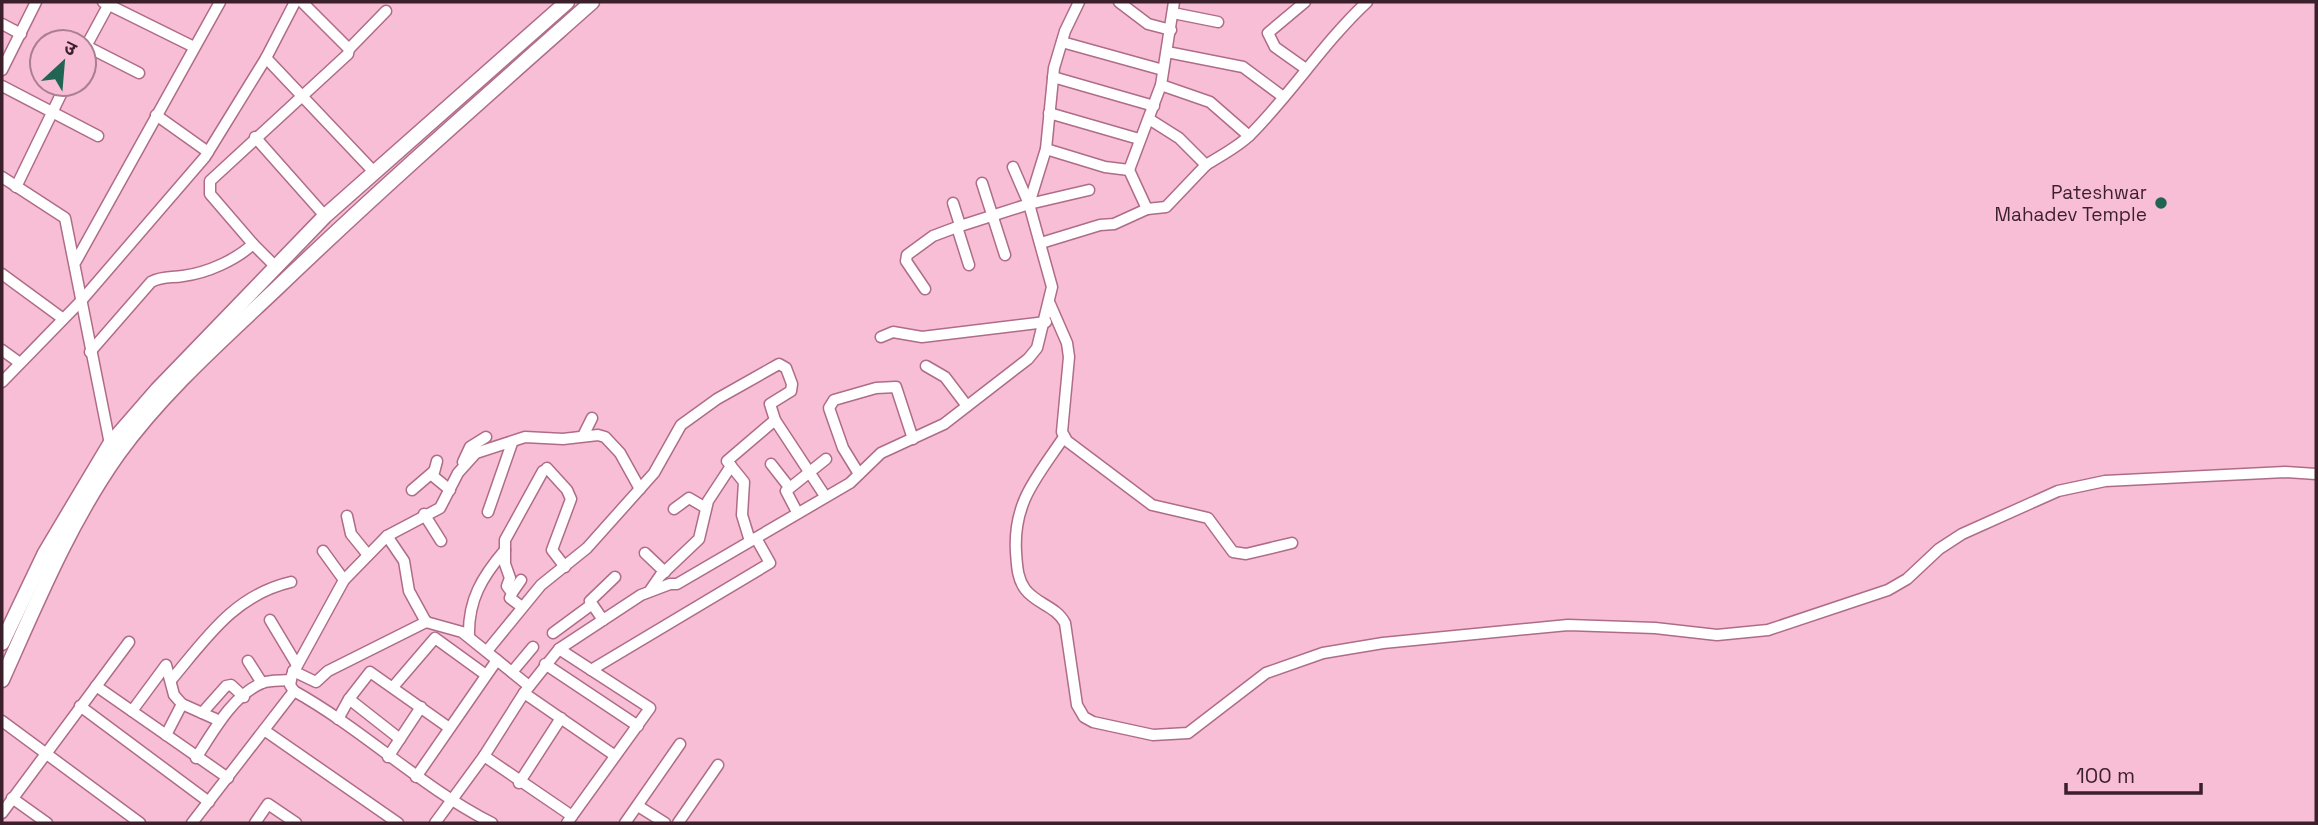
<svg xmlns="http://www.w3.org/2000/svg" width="2318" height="825" viewBox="0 0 2318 825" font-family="'Space Grotesk','Noto Sans Devanagari',sans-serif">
<rect width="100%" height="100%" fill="#f8bed5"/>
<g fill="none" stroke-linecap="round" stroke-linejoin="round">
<g stroke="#af6c88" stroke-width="13">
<g id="street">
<polyline points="103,2 194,47"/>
<polyline points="1119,2 1148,24 1171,30"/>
<polyline points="1305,2 1268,33 1275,47 1306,69"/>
<polyline points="1173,13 1218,22"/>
<polyline points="2,24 21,34"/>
<polyline points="1062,42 1163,70"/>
<polyline points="86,46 139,73"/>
<polyline points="349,49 386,11"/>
<polyline points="84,50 110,2"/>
<polyline points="1167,52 1243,67 1282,96"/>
<polyline points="266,58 375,173"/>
<polyline points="2,70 36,2"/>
<polyline points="1053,77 1154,106"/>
<polyline points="1161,85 1210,102 1249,136"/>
<polyline points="2,86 98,136"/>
<polyline points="1049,113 1139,139"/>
<polyline points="156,115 208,152"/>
<path d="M1149,119L1179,138L1206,165C1220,156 1238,147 1250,135C1292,93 1324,42 1367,2"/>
<polyline points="255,137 325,216"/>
<polyline points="1046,149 1105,167 1129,170 1161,85 1174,2"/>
<polyline points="1129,170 1147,209"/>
<polyline points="2,177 65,218 110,444"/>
<polyline points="982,183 1005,255"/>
<polyline points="16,187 66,84"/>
<polyline points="953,203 960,225"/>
<polyline points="1029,204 1089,190"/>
<polyline points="1041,243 1100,225 1114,224 1147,209 1166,207 1206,165"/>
<polyline points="253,244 275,266"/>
<polyline points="76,261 220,2"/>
<polyline points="969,265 957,227 1029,204 1046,149 1054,68 1065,31 1079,2"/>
<polyline points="2,274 62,318"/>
<polyline points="925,289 906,261 907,255 933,236 957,227"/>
<polyline points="1050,304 1067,343 1069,357 1062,432 1067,441 1152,505 1208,518 1233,552 1246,554 1292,543"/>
<polyline points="881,337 893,332 922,337 1046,322"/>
<polyline points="2,350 20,363"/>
<path d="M90,352L151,282C162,276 171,278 183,276C207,273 236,260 253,244L210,194V181L348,54L349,49L302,2"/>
<polyline points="926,366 945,377 967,406"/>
<polyline points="2,382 81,301 205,157 266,58 295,2"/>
<polyline points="775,420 825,496"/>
<polyline points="583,436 592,418"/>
<path d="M1064,437C1037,477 1013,502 1016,552C1017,565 1017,578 1025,589C1036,604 1056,606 1065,623L1077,705L1084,717L1093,722L1153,735L1188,733L1266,673L1323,653L1383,643L1568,625L1655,628L1717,635L1768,630L1888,590L1907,579L1939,549L1962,534L2058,491L2105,481L2285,472L2316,474"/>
<polyline points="437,461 433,476 450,490"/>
<polyline points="463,462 470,447 486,437"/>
<polyline points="771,464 789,487"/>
<polyline points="547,468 567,490 571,499 552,550 565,567"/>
<polyline points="859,474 843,448 829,408 834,400 876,388 896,387 913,439"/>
<polyline points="412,490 433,472"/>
<polyline points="674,509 689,498 706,508"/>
<polyline points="488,512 512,443"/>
<polyline points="797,512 786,491 826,459"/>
<polyline points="424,514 441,541"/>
<polyline points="347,516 351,534 368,555"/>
<polyline points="387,536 404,561 409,591 426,622"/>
<polyline points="323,551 344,580"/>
<polyline points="645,553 665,572"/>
<polyline points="651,589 660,576 699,539 708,501 731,466"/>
<polyline points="512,593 521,580"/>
<polyline points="522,607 510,598 512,593 507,586 510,578 505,564 505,540 543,471"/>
<polyline points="270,620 297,665"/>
<polyline points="603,620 590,601 615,577"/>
<polyline points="553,633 591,605"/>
<path d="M469,636C468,600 482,577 505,550"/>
<polyline points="559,649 650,708 567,823"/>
<polyline points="487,651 541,585 587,548 654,473 681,425 717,399 779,364 786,368 792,384 791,391 770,404 775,420 727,461 744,482 742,515 750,541"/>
<polyline points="248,661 262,683"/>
<polyline points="545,664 638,726"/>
<polyline points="591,670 770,563 756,538"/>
<polyline points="293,671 316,682 328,671 426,622 462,632 529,686"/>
<polyline points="512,672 533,647"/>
<path d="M172,679C207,637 235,595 291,582"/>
<polyline points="96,686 228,778"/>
<polyline points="393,687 435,638 486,675"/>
<polyline points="524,693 614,755"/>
<polyline points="349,699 370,672 448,727"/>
<polyline points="80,706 209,802"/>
<polyline points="132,711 166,665 174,695 182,704 220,721"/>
<polyline points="202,713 226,686 231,685 244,697"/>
<polyline points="338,719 349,699 400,739"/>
<polyline points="2,721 140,823"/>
<polyline points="264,730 398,823"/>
<polyline points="166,735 182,704"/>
<polyline points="484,756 572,816"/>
<polyline points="388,757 421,707"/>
<path d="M196,758C213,732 232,696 262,683C270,680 281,681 290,680"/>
<polyline points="416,777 497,660"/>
<polyline points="519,783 561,718"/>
<polyline points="12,798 47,823"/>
<polyline points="638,806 665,823"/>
<polyline points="2,813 129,642"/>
<polyline points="192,823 294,691"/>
<polyline points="255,823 268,804 296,823"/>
<polyline points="435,823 484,756 524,693 559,649 641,595 670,584 677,584 850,483 881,453 944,424 1028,359 1037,348 1052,287 1029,204 1013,167"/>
<path d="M492,823C421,787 364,730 294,691L290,685L292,675L344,580L387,536L440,508L458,473L476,453L525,437L563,439L598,435L605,437L620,453L640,489"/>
<polyline points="625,823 680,744"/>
<polyline points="678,823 718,765"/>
</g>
</g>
<g stroke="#af6c88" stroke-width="17">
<g id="secondary">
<polyline points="2,643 45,553 110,444 157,390 325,216 567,2"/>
<path d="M2,680C36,604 69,523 118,454C162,393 221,341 275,290C378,191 485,97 592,2"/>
</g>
</g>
<use href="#street" stroke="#fff" stroke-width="10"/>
<use href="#secondary" stroke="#fff" stroke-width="14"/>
</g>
<circle fill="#226453" stroke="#f8bed5" stroke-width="2.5" cx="2161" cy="203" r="7"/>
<g text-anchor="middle" stroke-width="7" stroke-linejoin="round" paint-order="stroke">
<g font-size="19" fill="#3b1f2b" stroke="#f8bed5" text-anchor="end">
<text x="2147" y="199">Pateshwar<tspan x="2147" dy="22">Mahadev Temple</tspan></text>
</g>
</g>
<rect width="2318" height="825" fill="none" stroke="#3b1f2b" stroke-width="7"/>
<g transform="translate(63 63) rotate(26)"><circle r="33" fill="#f8bed5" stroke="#ac7e91" stroke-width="2"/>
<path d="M0-5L12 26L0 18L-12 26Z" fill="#226453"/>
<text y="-10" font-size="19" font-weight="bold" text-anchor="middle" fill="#3b1f2b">उ</text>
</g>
<path d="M2066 783v10h135v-10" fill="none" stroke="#3b1f2b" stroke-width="3.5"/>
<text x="2076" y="783" font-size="21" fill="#3b1f2b" stroke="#f8bed5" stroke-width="5" paint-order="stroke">100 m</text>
</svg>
